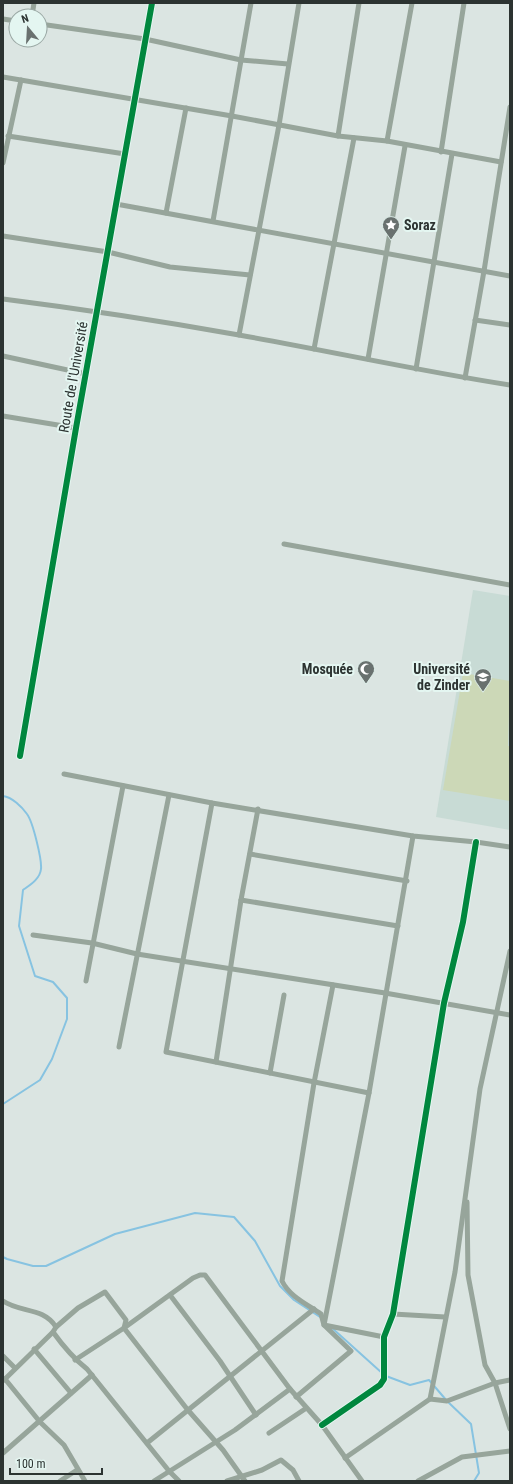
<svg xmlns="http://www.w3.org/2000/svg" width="513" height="1484" viewBox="0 0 513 1484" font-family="'Roboto Condensed',sans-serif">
<rect width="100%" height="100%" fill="#dbe5e2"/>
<polygon fill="#c8dbd5" points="473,590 510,596 510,830 436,817"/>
<polygon fill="#ccd8b7" points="463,673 510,681 508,746 510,746 510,801 443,790"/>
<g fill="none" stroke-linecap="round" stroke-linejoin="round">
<g stroke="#87c3e1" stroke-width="2">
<path d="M3,796C12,797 22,807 27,814C33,822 42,860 41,869C40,879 30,885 23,890L19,926L35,976L53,982L67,998V1019L52,1059L40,1080L3,1104"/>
<polyline points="3,1257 7,1259 33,1266 46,1266 115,1234 195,1213 234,1217 255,1241 280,1286 294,1300 320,1317"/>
<polyline points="332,1328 382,1373"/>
<polyline points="386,1376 410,1385 429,1380 447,1401 471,1424 479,1473 474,1481"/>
</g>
<g stroke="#97a59b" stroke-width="5">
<polyline points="32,16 34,3"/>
<polyline points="3,19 16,21"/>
<polyline points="40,24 145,39 241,60 288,64"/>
<polyline points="3,77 232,116 338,136 387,141 501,162"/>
<polyline points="8,136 125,154"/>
<polyline points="338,136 359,3"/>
<polyline points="387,141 412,3"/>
<polyline points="441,152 464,3"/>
<polyline points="3,163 21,80"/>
<polyline points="116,204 510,276"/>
<polyline points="166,213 186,108"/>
<polyline points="213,221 251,3"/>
<polyline points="3,236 108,252 170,267 250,275"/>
<path d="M3,299C82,309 161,321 239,335C330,351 419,371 510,385"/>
<polyline points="475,320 510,325"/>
<polyline points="239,335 279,125 299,3"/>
<polyline points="314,349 354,138"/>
<polyline points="3,356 86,374"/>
<polyline points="368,359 405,146"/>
<polyline points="416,369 452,154"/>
<polyline points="465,378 484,271 510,107"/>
<polyline points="3,416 76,428"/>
<polyline points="284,544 510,585"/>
<polyline points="20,756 76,428 152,3"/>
<polyline points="64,774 212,803 413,836 476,842 510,847"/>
<polyline points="212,803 166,1052 369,1093"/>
<polyline points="250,854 407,881"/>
<polyline points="241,900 398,926"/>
<polyline points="33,935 92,943 137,954 385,993 510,1015"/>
<polyline points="86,981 123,786"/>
<polyline points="119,1047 169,795"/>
<polyline points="216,1062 241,900 258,809"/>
<polyline points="270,1073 284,995"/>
<polyline points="467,1202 468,1275 485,1365 495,1383 510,1429"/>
<polyline points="170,1295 220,1361 256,1415"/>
<path d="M3,1301C21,1313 43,1307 56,1327L78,1308L105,1292L126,1320L124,1328L193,1278L200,1275H205L290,1389L322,1425L362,1481"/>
<polyline points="393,1314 445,1317"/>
<path d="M56,1327L53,1332C63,1346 73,1358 87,1369L169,1471L179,1481"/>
<polyline points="384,1337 324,1325 369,1093 413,836"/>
<polyline points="34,1349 71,1393"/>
<polyline points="3,1356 15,1368"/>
<polyline points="75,1360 124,1328 187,1409 223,1450 245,1481"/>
<polyline points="5,1379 40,1422 64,1445 85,1481"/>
<polyline points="4,1380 53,1332"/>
<path d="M296,1397L351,1351L324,1325L321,1314C307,1304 290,1297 282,1281L314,1083L333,985"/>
<polyline points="430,1399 455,1272 480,1089 510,951"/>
<polyline points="322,1425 380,1385 384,1379 384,1337 393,1314 444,1003 463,922 476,842"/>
<polyline points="269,1433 305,1409"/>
<polyline points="147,1443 314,1309"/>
<polyline points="3,1453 92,1375"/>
<polyline points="345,1458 430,1399 447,1401 495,1383 510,1380"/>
<polyline points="60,1481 77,1470"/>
<polyline points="154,1481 235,1430 290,1389"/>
<polyline points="227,1481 262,1470 281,1460 293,1470 299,1481"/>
<polyline points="418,1481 462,1457 510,1451"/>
</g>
<g stroke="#e4f6f1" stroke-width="8">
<g id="cycleway">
<polyline points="20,756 76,428 152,3"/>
<polyline points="322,1425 380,1385 384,1379 384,1337 393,1314 444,1003 463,922 476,842"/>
</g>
</g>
<use href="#cycleway" stroke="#00873e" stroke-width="6"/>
</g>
<defs>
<g id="sight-pin" transform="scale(0.9)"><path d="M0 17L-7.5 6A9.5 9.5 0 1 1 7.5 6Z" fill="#69716f" stroke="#e4f6f1"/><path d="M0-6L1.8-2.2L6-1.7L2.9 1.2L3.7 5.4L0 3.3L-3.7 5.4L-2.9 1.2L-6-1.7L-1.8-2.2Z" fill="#fff"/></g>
<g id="mosque-pin" transform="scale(0.9)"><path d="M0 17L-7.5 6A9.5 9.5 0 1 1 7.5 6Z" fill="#69716f" stroke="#e4f6f1"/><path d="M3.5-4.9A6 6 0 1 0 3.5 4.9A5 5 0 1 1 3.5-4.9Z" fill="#fff"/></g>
<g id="university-pin" transform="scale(0.9)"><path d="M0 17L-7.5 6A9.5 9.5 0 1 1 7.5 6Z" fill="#69716f" stroke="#e4f6f1"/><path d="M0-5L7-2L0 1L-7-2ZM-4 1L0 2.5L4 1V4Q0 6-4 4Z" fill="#fff"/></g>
</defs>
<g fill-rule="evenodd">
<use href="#sight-pin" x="391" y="225"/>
<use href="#mosque-pin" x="366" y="669"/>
<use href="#university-pin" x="483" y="677"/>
</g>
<g text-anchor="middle" stroke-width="4" stroke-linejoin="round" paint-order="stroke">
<g font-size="14" font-weight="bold" fill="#2c3331" stroke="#e4f6f1" text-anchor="end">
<text x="404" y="230" text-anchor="start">Soraz</text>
<text x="353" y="674">Mosquée</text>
<text x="470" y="674">Université<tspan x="470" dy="16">de Zinder</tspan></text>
</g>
<g font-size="14" fill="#2c3331" stroke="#e4f6f1">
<text transform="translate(73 377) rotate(-80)" y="5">Route de l'Université</text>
</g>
</g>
<rect width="513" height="1484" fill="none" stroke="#2c3331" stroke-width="8"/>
<g transform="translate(28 28) rotate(342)"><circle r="19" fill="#e4f6f1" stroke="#9aa8a4"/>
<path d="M0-3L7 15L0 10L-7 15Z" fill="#69716f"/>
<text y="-6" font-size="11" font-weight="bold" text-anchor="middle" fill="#2c3331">N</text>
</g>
<path d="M10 1468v6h92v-6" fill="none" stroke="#2c3331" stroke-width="2"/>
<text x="16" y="1468" font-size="12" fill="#2c3331" stroke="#e4f6f1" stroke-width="3" paint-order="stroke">100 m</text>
</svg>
